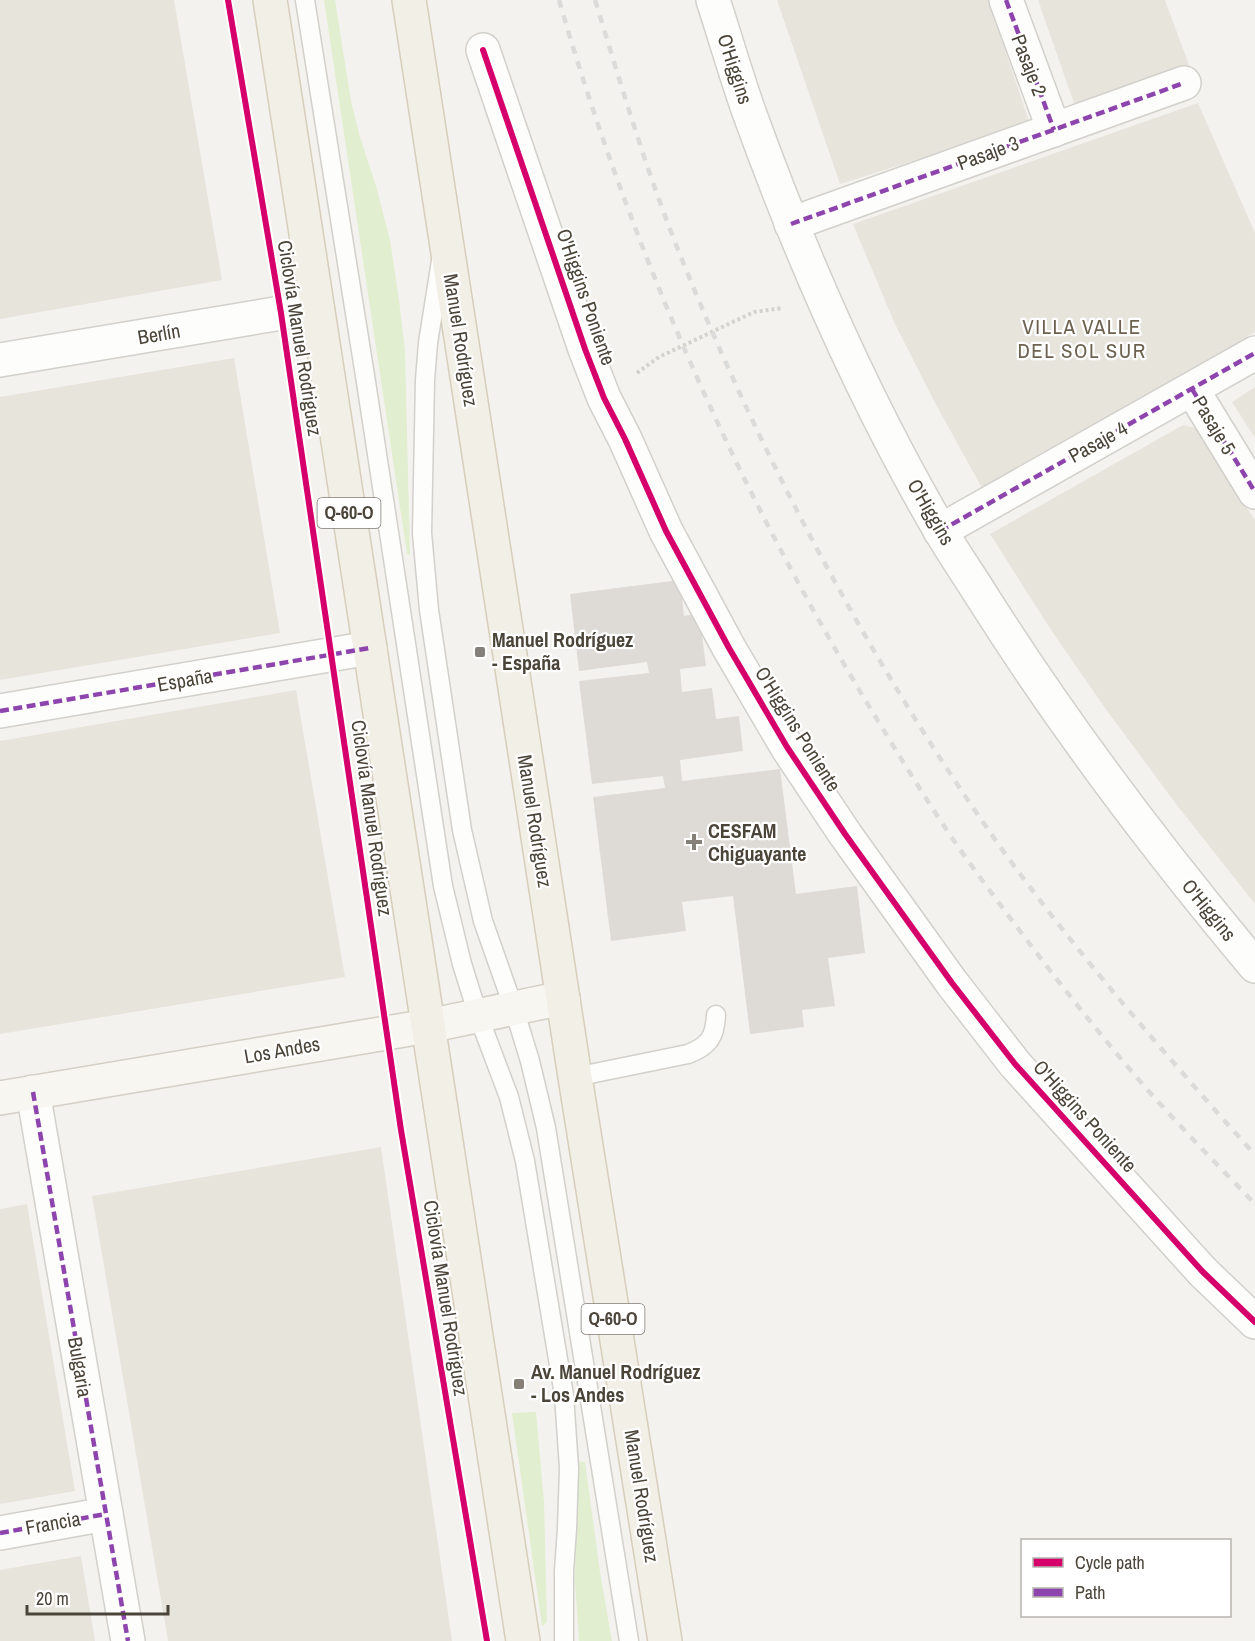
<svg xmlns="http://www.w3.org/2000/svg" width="1255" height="1641" viewBox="0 0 1255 1641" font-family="'Archivo Narrow',sans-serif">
<rect width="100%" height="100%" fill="#f4f2ee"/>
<g fill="#e7e4dc">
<polygon points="0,0 174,0 222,280 0,319"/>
<polygon points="777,0 988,0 1030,124 840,184"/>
<polygon points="1038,0 1165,0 1189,65 1076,109"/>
<polygon points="1198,103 1255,233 1255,332 982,488 934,401 894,322 853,224"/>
<polygon points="234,358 280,633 0,680 0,397"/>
<polygon points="1255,387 1255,438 1232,402"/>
<polygon points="1183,425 1195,428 1255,520 1255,904 1176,804 1105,708 1051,630 990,534"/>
<polygon points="296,690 345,977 0,1034 0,741"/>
<polygon points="381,1147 452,1641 168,1641 92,1196"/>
<polygon points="27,1204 75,1491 0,1504 0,1209"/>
<polygon points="81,1556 95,1641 0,1641 0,1570"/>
</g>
<g fill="#e1eecf">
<polygon points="324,0 335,0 351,101 360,137 376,186 390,240 399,300 405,351 410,555 407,554"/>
<polygon points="536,1412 544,1502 547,1622 542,1626 512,1413"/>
<polygon points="577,1461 585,1462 600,1572 612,1641 579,1641 575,1582"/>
</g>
<polygon fill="#dedbd6" points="680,580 684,616 699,613 706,666 680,669 682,692 712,688 716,719 739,716 743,751 680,760 682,781 780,769 796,894 857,886 865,953 828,958 835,1006 802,1010 804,1027 750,1034 733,896 682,902 686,931 611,941 593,797 665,788 663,776 592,784 579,681 649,673 647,662 579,671 570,594"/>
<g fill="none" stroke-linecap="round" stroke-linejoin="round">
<g stroke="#d2d0cb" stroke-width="21">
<g id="lane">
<polyline points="305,0 366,382 443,886 462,964 478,1015 509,1097 525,1161 564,1395 569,1468 567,1529 564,1571 564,1641"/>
<polyline points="441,261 428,343 425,380 422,533 429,610 462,830 483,921 514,1009 530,1061 546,1128 629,1641"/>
<path d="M575,1077L688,1054C709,1046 715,1037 716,1015"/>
</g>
</g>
<g stroke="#d2d0cb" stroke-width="36">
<g id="street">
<path d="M713,0C725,37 736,75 749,112C801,256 863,398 940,530C954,554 970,577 985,601C1066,729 1158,850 1255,966"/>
<polyline points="1006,0 1054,130"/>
<polyline points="483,50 585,349 604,398 625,439 666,531 729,648 787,747 845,834 952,983 1015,1064 1202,1271 1255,1322"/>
<polyline points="791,224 1184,83"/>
<polyline points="0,360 317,307"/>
<polyline points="1192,389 1255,492"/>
<polyline points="940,531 1255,353"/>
<polyline points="0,711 370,648"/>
<polyline points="33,1092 128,1641"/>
<polyline points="0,1533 106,1514"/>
</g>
</g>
<g stroke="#d3cfc5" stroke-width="36">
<polyline id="secondary" points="0,1098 428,1026 563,998"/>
</g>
<g stroke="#d6cebb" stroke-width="36">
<g id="primary">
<polyline points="270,0 523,1641"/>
<polyline points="409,0 575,1077 665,1641"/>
</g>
</g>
<polyline stroke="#d3d2cc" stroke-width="4" stroke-dasharray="3 3" stroke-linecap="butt" points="637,373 659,357 754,312 782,308"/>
<use href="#lane" stroke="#fdfdfc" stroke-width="18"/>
<use href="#street" stroke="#fdfdfc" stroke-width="33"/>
<use href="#secondary" stroke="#f7f6f1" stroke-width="33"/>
<use href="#primary" stroke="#f2efe6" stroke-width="33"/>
<g stroke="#dbdbda" stroke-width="4.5" stroke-dasharray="8 8" stroke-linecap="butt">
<path d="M559,0C632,253 740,496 878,721C911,775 944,829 982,880C1032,948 1084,1016 1139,1080C1176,1123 1216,1163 1255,1204"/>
<path d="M595,0C622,88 648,177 683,262C761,455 861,644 978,815C1061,936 1158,1046 1255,1155"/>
</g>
<g stroke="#8e44ad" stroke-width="4.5" stroke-dasharray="9 4.5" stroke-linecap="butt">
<polyline points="1006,0 1054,130"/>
<polyline points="791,224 1184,83"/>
<polyline points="1192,389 1255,492"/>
<polyline points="940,531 1255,353"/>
<polyline points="0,711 370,648"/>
<polyline points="33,1092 128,1641"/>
<polyline points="0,1533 106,1514"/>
</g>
<g stroke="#fff" stroke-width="10">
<g id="cycleway">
<polyline points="228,0 281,313 401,1130 487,1641"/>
<polyline points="483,50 585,349 604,398 625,439 666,531 729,648 787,747 845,834 952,983 1015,1064 1202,1271 1255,1322"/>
</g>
</g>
<use href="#cycleway" stroke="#d6006c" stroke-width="6"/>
</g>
<g fill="#868178" stroke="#fff" stroke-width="2">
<rect x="474" y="646" width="12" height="12" rx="3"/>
<path d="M691 833h6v6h6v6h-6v6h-6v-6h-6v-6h6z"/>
<rect x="513" y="1378" width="12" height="12" rx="3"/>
</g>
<g text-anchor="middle" stroke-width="4.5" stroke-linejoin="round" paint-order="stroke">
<g fill="#fff" stroke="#817c74" stroke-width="1.5">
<rect x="317.5" y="498" width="63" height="30" rx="4.5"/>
<rect x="581.5" y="1304" width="63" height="30" rx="4.5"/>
</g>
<g font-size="18" font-weight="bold" fill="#4b4439">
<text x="349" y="519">Q-60-O</text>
<text x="613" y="1325">Q-60-O</text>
</g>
<g font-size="20" fill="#4b4439" stroke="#fff">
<text transform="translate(1029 65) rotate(69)" y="7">Pasaje 2</text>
<text transform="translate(735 69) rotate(72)" y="7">O'Higgins</text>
<text transform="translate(988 153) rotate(-20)" y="7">Pasaje 3</text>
<text transform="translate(586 297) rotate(71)" y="7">O'Higgins Poniente</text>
<text transform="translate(159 334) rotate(-10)" y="7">Berlín</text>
<text transform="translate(300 338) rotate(81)" y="7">Ciclovía Manuel Rodriguez</text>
<text transform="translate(461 340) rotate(81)" y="7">Manuel Rodríguez</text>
<text transform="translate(1214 425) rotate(59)" y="7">Pasaje 5</text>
<text transform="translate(1098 442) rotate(-29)" y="7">Pasaje 4</text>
<text transform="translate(931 512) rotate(60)" y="7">O'Higgins</text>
<text transform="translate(185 680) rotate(-10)" y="7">España</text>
<text transform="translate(798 729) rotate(58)" y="7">O'Higgins Poniente</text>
<text transform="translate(372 818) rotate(82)" y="7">Ciclovía Manuel Rodriguez</text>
<text transform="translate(535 821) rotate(81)" y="7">Manuel Rodríguez</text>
<text transform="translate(1209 910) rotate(51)" y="7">O'Higgins</text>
<text transform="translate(282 1050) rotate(-10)" y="7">Los Andes</text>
<text transform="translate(1085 1116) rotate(48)" y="7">O'Higgins Poniente</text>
<text transform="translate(446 1298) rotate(81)" y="7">Ciclovía Manuel Rodriguez</text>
<text transform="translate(80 1367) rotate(80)" y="7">Bulgaria</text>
<text transform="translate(642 1496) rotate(81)" y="7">Manuel Rodríguez</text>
<text transform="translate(53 1523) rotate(-10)" y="7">Francia</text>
</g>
<g font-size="20" font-weight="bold" fill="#4b4439" stroke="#fff" text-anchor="start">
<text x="492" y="647">Manuel Rodríguez<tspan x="492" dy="23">- España</tspan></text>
<text x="708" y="838">CESFAM<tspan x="708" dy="23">Chiguayante</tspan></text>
<text x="531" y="1379">Av. Manuel Rodríguez<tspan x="531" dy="23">- Los Andes</tspan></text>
</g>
<g font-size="21" letter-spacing="1.5" fill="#6e6250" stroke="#fff">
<text x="1082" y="334">VILLA VALLE<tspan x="1082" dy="24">DEL SOL SUR</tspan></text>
</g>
</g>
<rect x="1021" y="1539" width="210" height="78" fill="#ffffff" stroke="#b7b4b0" stroke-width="1.5"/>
<rect x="1033" y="1558" width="30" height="9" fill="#d6006c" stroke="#b7b4b0" stroke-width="1.5"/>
<text x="1075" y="1569" font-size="18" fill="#4b4439">Cycle path</text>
<rect x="1033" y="1588" width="30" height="9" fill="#8e44ad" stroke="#b7b4b0" stroke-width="1.5"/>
<text x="1075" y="1599" font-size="18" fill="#4b4439">Path</text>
<path d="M27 1605v9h141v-9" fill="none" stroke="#4b4439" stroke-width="3"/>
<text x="36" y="1605" font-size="18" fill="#4b4439" stroke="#ffffff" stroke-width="4.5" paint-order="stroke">20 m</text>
</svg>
